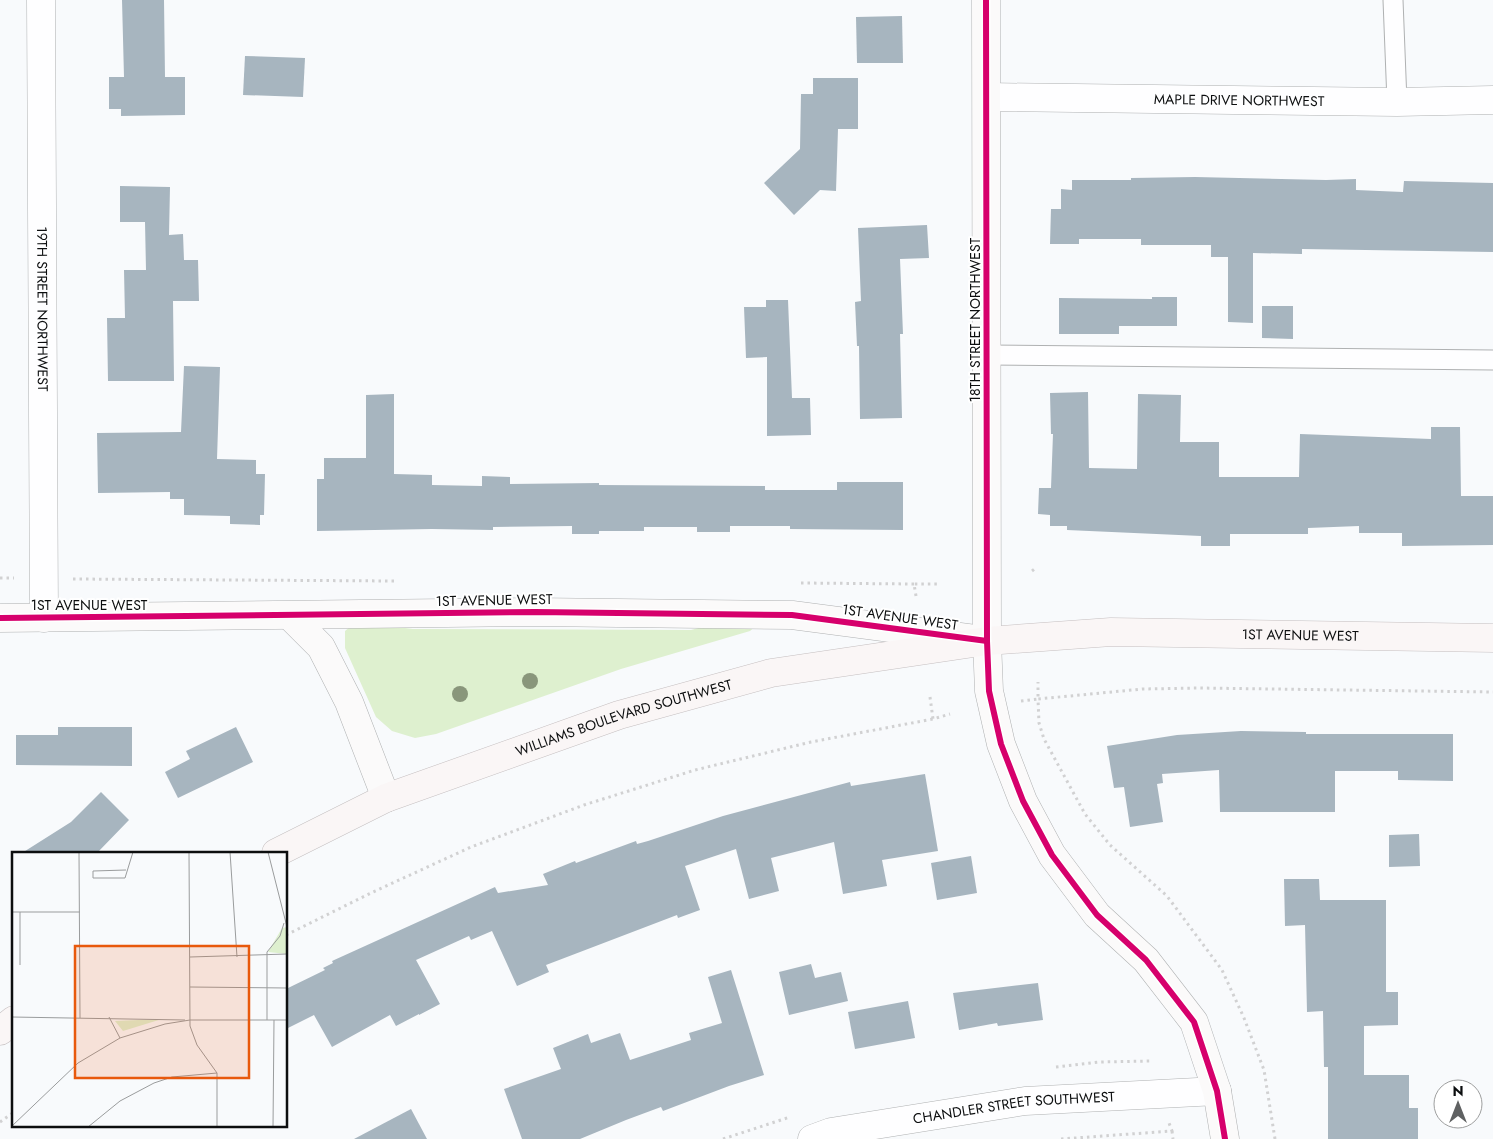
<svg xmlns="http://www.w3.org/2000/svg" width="1493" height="1139" viewBox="0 0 1493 1139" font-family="Jost,sans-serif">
<rect width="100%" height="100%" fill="#f8fafc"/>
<polygon fill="#def0cf" points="356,622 413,629 691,630 713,624 757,625 750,631 621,669 436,734 415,738 392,731 376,717 345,648 345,631"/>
<g fill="#a7b5bf">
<polygon points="122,0 164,0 165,77 185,77 185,115 121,116 121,109 109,109 109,77 124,77"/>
<polygon points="902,16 903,63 857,63 856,17"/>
<polygon points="245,56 305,58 303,97 243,95"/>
<polygon points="813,78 858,78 858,129 838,129 836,191 820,190 794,215 764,183 800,149 801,94 813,94"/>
<polygon points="1195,177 1326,180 1356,179 1356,190 1403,192 1404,181 1493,183 1493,252 1302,249 1302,254 1253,253 1253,323 1228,322 1228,257 1211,257 1211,245 1141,245 1141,239 1079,239 1079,244 1050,244 1051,209 1061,209 1061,189 1072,190 1072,180 1131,180 1131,178"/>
<polygon points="120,186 170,187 169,235 183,234 184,260 198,260 199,301 173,301 174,381 108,381 107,318 125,318 124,270 146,270 145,222 120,222"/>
<polygon points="927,225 929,258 900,259 903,334 900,334 902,418 860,419 859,346 857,346 855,302 861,301 858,228"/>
<polygon points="1152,297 1177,297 1177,326 1119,326 1119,334 1059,334 1059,298 1152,299"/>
<polygon points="766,300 788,300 792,398 810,398 811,435 767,436 767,357 746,358 744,307 766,307"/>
<polygon points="1262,306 1293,306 1293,339 1262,338"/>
<polygon points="184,366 220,367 217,459 256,460 256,474 265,474 264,515 260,515 260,525 230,524 230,516 184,515 184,499 170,499 170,492 98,493 97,433 181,432"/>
<polygon points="1088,392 1089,468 1137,469 1138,394 1181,395 1180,442 1219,442 1219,477 1299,477 1300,434 1431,439 1431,427 1460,427 1461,496 1493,496 1493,545 1402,546 1402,533 1359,533 1359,526 1308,528 1308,534 1230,534 1230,546 1201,546 1201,536 1067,530 1067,526 1050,526 1050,515 1038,514 1039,488 1051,488 1053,434 1051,434 1050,393"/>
<polygon points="394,394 394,474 432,475 432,485 482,486 482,476 510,477 510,484 599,483 599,485 765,486 765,490 837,490 837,482 903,482 903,530 790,529 790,526 730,526 730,532 697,532 697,527 644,527 644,531 599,531 599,534 572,534 572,526 493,527 493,530 432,529 317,531 317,479 324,479 324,458 366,458 366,395"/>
<polygon points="58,727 132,727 132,766 16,765 16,735 58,735"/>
<polygon points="236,727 253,762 178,798 165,772 190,759 186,751"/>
<polygon points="1241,731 1306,732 1306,734 1453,734 1453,781 1398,780 1398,771 1335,771 1335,812 1220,812 1219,770 1162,774 1163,783 1157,784 1163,822 1130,827 1124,787 1114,788 1107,746 1177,735"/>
<polygon points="925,774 938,851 882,860 887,886 843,894 834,842 771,858 779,891 749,899 736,849 685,866 700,910 678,918 677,915 546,965 549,972 517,986 492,931 471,940 469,936 416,960 440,1004 419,1015 419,1014 396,1026 390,1015 332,1047 314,1015 286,1029 286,989 325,970 323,968 333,963 332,961 495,887 498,893 548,885 543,874 575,861 576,863 636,841 637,844 648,841 723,816 850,782 851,786"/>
<polygon points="101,792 129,820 97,853 22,853 71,822"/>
<polygon points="1419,834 1420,866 1389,867 1389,835"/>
<polygon points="971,856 977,893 937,900 931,863"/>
<polygon points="1284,879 1319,879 1320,900 1386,900 1386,992 1398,992 1398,1025 1364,1026 1364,1075 1409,1075 1409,1108 1418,1108 1418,1139 1328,1139 1328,1067 1324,1067 1323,1011 1307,1012 1305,925 1285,926"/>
<polygon points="811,964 815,978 841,972 848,1001 789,1015 779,972"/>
<polygon points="731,970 764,1075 729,1086 663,1111 661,1107 626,1120 580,1139 522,1139 504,1089 561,1069 553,1048 588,1034 591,1043 620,1033 630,1060 691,1040 689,1033 722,1023 708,977"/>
<polygon points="1038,983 1043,1020 998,1026 997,1023 959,1030 953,993"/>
<polygon points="908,1001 915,1038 855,1049 848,1012"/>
<polygon points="411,1109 427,1139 354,1139"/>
</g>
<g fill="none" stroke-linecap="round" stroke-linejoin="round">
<g stroke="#afb1b2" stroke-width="21">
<g id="lane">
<polyline points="1393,0 1397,102"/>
<polyline points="987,355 1493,360"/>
</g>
</g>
<g stroke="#afb1b2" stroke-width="29">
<g id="street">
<path id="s1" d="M41,0L44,618"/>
<path id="s2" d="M987,97L1397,102L1493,100"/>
<path id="s3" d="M812,1139L831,1132L1025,1101L1217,1091"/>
</g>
</g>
<g stroke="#afb1b2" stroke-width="29">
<g id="secondary">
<polyline points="986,0 987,641 989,691 1001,744 1023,801 1052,855 1097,915 1146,960 1194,1022 1217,1091 1225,1139"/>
<polyline points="290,616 321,647 349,702 386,798"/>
<polyline points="0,618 535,612 792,615 975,639"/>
</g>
</g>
<g stroke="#c5bfc0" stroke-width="29">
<g id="primary">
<path id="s4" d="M276,853L386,798L619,715L771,673L987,641L1111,632L1493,638"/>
<polyline points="0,1031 14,1020"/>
</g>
</g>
<g stroke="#d1d1d2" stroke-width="3" stroke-dasharray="2.5 4" stroke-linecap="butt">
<polyline points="1032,571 1037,567"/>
<polyline points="0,578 14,578"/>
<polyline points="73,579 394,581"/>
<polyline points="801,583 914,584"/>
<polyline points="916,596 914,584 937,584"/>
<polyline points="930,697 933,719 950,714"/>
<polyline points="1021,701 1038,699 1038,682"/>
<polyline points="286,935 373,892 471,847 584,805 695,770 811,742 933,719"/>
<polyline points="1056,1067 1099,1062 1153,1061"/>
<polyline points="0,1122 14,1112"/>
<polyline points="1172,1131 1173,1139"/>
<polyline points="723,1139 790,1117"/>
<polyline points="1061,1139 1172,1131 1169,1123"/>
<polyline points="1275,1139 1264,1070 1244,1018 1222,970 1167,896 1110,845 1085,814 1044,739 1039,723 1038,699 1143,689 1199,688 1493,692"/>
</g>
<use href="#lane" stroke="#fefeff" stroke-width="19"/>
<use href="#street" stroke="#fefeff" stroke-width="28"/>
<use href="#secondary" stroke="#fbfafa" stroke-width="28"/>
<use href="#primary" stroke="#faf6f6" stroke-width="28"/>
<g stroke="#fff" stroke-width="9">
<g id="cycleway">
<polyline points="986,0 987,641 989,691 1001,744 1023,801 1052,855 1097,915 1146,960 1194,1022 1217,1091 1225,1139"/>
<polyline points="0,618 535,612 792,615 987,641"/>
</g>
</g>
<use href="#cycleway" stroke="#d6006c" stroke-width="6"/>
</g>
<g fill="#89967b">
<circle cx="530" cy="681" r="8"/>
<circle cx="460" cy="694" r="8"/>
</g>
<g text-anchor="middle" stroke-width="4" stroke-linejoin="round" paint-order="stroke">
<g font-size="14" fill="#0c0e0f" stroke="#fff">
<text dy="5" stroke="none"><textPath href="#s2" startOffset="252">MAPLE DRIVE NORTHWEST</textPath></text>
<text dy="5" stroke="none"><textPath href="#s1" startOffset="309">19TH STREET NORTHWEST</textPath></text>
<text transform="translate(975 320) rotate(-90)" y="5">18TH STREET NORTHWEST</text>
<text transform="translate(494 600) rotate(-1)" y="5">1ST AVENUE WEST</text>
<text x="89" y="610">1ST AVENUE WEST</text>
<text transform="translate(900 617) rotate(8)" y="5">1ST AVENUE WEST</text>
<text dy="5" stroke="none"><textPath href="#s4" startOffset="1060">1ST AVENUE WEST</textPath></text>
<text dy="5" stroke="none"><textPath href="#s4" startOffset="374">WILLIAMS BOULEVARD SOUTHWEST</textPath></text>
<text dy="5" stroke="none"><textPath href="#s3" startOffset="205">CHANDLER STREET SOUTHWEST</textPath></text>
</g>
</g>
<g transform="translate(12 852)">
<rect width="275" height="275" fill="#f8fafc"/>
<path d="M275,75V102L256,100L270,76ZM150,167L111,179L103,169Z" fill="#def0cf"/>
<path fill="none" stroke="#9a9c9d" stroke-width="1" d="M67,0L68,166M177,0L178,174L185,193L205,221V275M218,0L225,105M256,0L275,75M114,18L81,19V26H113L121,0M0,60H68M8,60V113M178,105L275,102M178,135L275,136M0,165L173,168M97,165L108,186M255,168V100L268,84L272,71M0,274L66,211L108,186L153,172L178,168H275M76,275L108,249L142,231L160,225L205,221M261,275L262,168"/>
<path fill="#e8590c" fill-opacity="0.15" stroke="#e8590c" stroke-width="2.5" d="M63,94H237V226H63Z"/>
<rect width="275" height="275" fill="none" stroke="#0c0e0f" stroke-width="2.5"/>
</g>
<g transform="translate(1458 1104)"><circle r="24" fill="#ffffff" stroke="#9e9f9f"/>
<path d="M0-4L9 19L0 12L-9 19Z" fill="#5f6162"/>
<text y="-8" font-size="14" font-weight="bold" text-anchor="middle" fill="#0c0e0f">N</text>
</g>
</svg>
